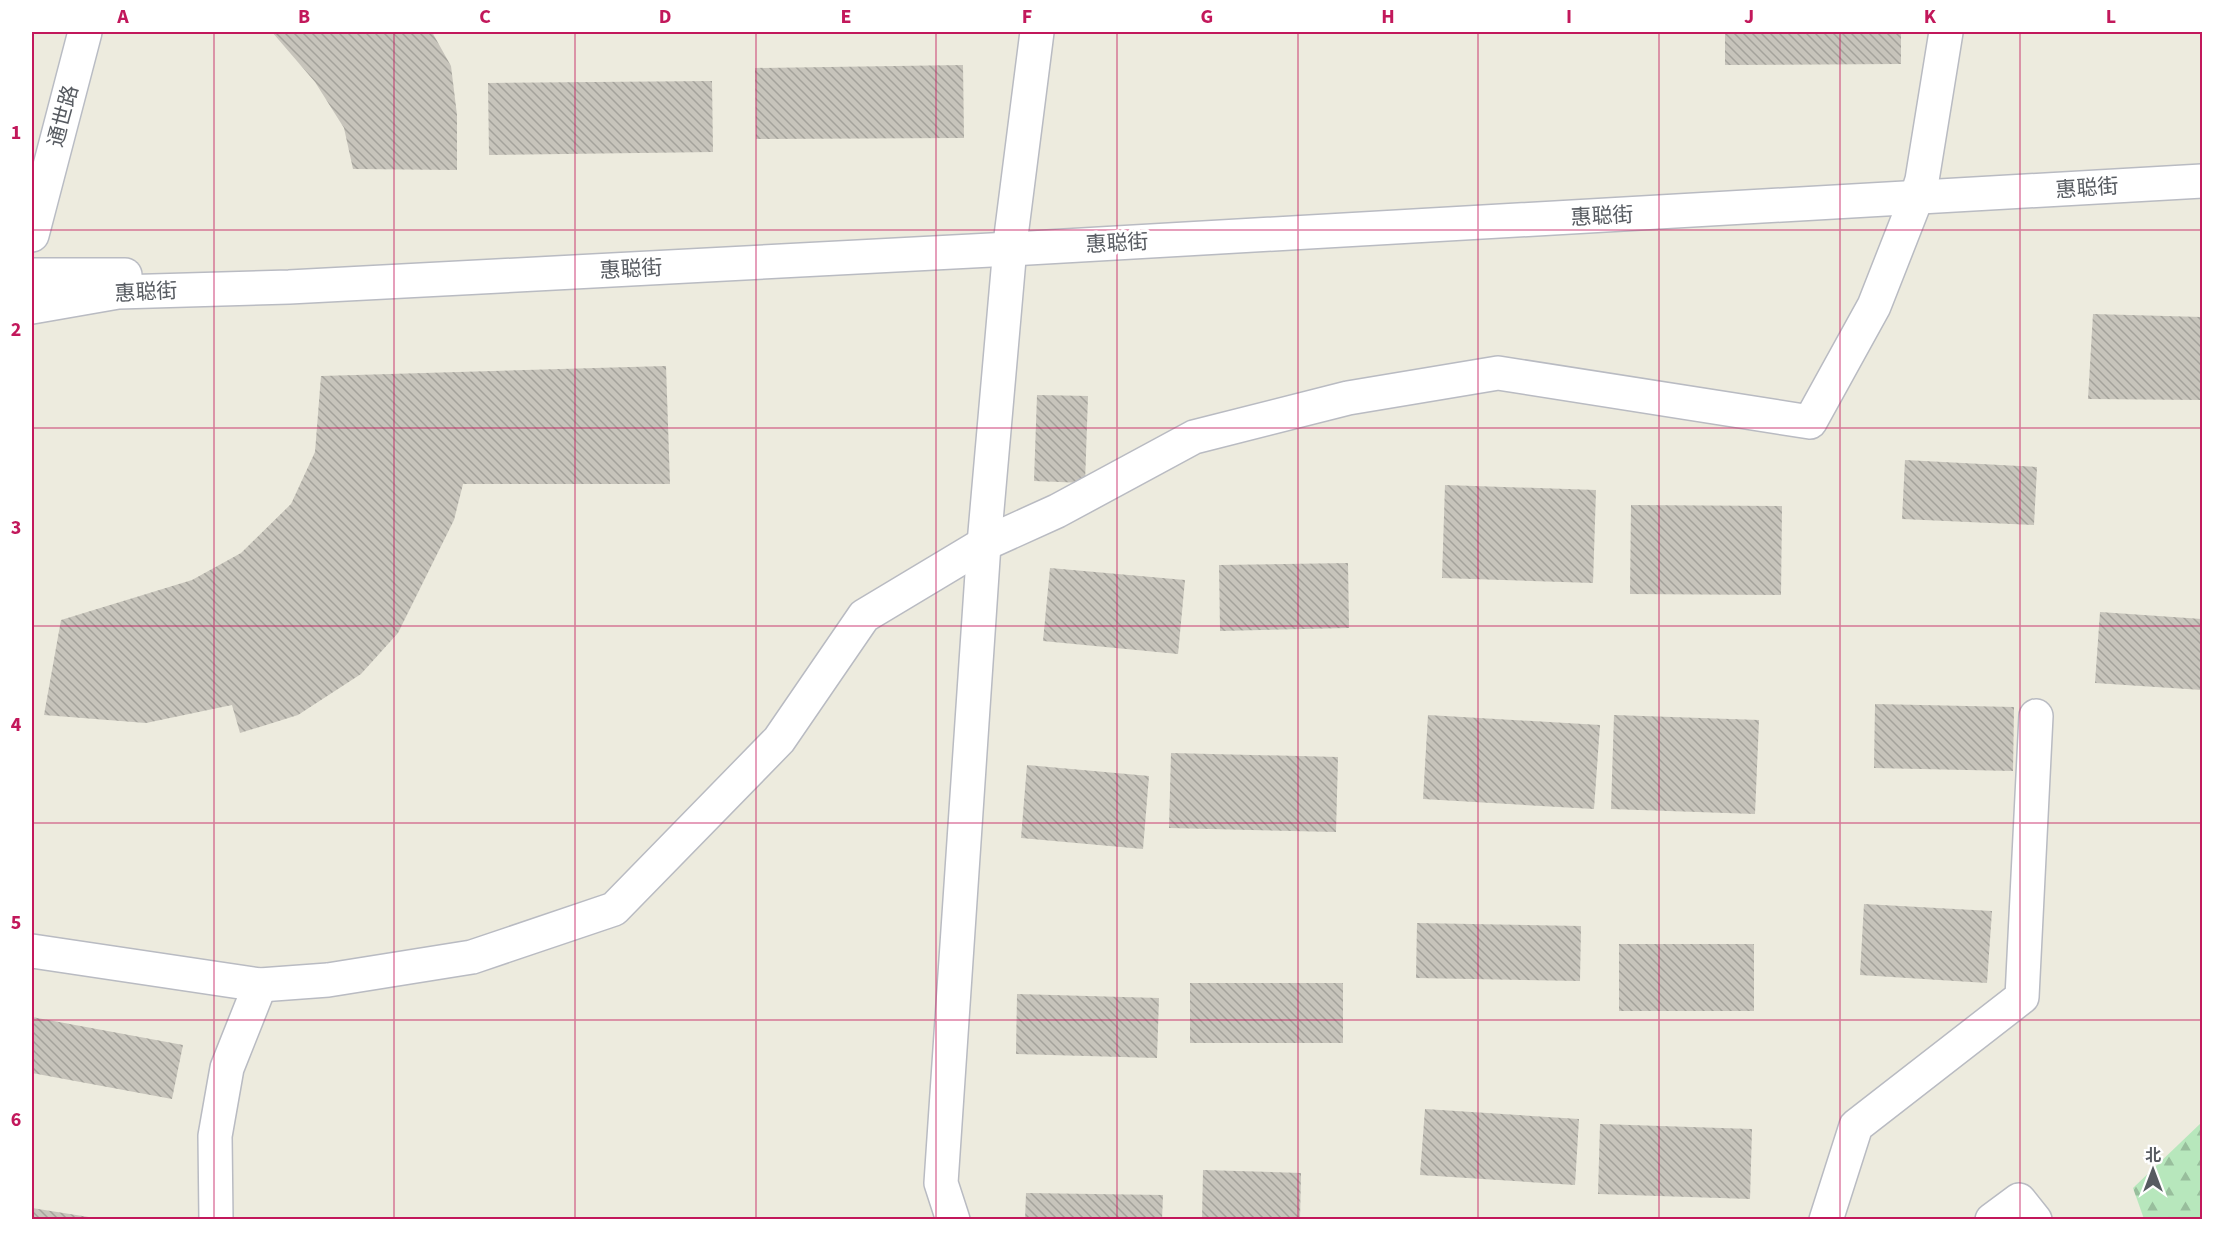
<svg xmlns="http://www.w3.org/2000/svg" width="2234" height="1251" viewBox="0 0 2234 1251" font-family="'Source Sans 3','Noto Sans SC',sans-serif">
<defs>
<pattern id="forest-firs" width="22" height="20" patternUnits="userSpaceOnUse" patternTransform="scale(1.5)"><rect width="22" height="20" fill="#b7e7bc"/><path d="M5 1l3.5 6h-7zM16 11l3.5 6h-7z" fill="#98be9c"/></pattern>
<pattern id="building-back-hatch" width="6" height="6" patternUnits="userSpaceOnUse" patternTransform="scale(1.5)"><rect width="6" height="6" fill="#c7c4bb"/><path d="M-1 5l2 2M0 0l6 6M5-1l2 2" fill="none" stroke="#a4a29b"/></pattern>
</defs>
<rect width="100%" height="100%" fill="#edebde"/>
<polygon fill="url(#forest-firs)" points="2202,1122 2202,1219 2144,1219 2133,1188"/>
<g fill="url(#building-back-hatch)">
<polygon points="272,32 432,32 451,66 457,115 457,170 353,169 344,128 315,82"/>
<polygon points="1725,32 1901,32 1901,64 1725,65"/>
<polygon points="963,65 964,138 756,139 755,68"/>
<polygon points="712,81 713,152 489,155 488,83"/>
<polygon points="2093,314 2202,317 2202,400 2088,399"/>
<polygon points="666,366 670,484 463,484 454,520 398,633 361,674 298,715 240,733 232,705 146,723 44,715 61,620 192,580 241,553 291,504 315,452 321,376"/>
<polygon points="1037,395 1088,396 1085,483 1034,481"/>
<polygon points="1905,460 2037,467 2034,525 1902,519"/>
<polygon points="1445,485 1596,490 1593,583 1442,578"/>
<polygon points="1631,505 1782,506 1781,595 1630,594"/>
<polygon points="1348,563 1349,628 1220,631 1219,565"/>
<polygon points="1050,568 1185,580 1178,654 1043,641"/>
<polygon points="2100,612 2202,619 2202,690 2095,683"/>
<polygon points="1875,704 2014,707 2013,771 1874,768"/>
<polygon points="1428,715 1600,725 1594,809 1423,799"/>
<polygon points="1614,715 1759,720 1755,814 1611,809"/>
<polygon points="1171,753 1338,757 1336,832 1169,828"/>
<polygon points="1027,765 1149,776 1143,849 1021,838"/>
<polygon points="1864,904 1992,911 1987,983 1860,975"/>
<polygon points="1417,923 1581,926 1580,981 1416,978"/>
<rect x="1619" y="944" width="135" height="67"/>
<rect x="1190" y="983" width="153" height="60"/>
<polygon points="1017,994 1159,998 1157,1058 1016,1054"/>
<polygon points="32,1017 183,1045 172,1099 32,1073"/>
<polygon points="1425,1109 1579,1119 1575,1185 1420,1175"/>
<polygon points="1600,1124 1752,1129 1750,1199 1598,1194"/>
<polygon points="1203,1170 1301,1173 1300,1220 1202,1220"/>
<polygon points="1026,1193 1163,1195 1162,1220 1025,1220"/>
<polygon points="32,1208 95,1218 95,1220 32,1220"/>
</g>
<g fill="none" stroke-linecap="round" stroke-linejoin="round">
<g stroke="#b9bbc2" stroke-width="36">
<g id="minor">
<polyline points="32,951 260,985 328,980 472,957 614,909 779,740 864,616 984,544 1057,511 1194,437 1348,398 1498,373 1810,422 1874,306 1916,199 1922,180 1946,32"/>
<polyline points="216,1220 215,1136 227,1068 260,985"/>
<polyline points="953,1220 941,1183 984,544 1011,236 1037,32"/>
<polyline points="1826,1220 1856,1126 2022,997 2036,716"/>
<polyline points="1992,1220 2019,1200 2035,1220"/>
</g>
</g>
<g stroke="#b9bbc2" stroke-width="36">
<g id="tertiary">
<polyline points="32,275 125,275"/>
<polyline points="32,307 118,292 289,287 1010,249 2202,181"/>
</g>
</g>
<g stroke="#b9bcc4" stroke-width="36">
<polyline id="secondary" points="32,235 85,32"/>
</g>
<use href="#minor" stroke="#fff" stroke-width="33"/>
<use href="#tertiary" stroke="#fff" stroke-width="33"/>
<use href="#secondary" stroke="#fff" stroke-width="33"/>
</g>
<path fill="none" stroke="#c2185b" stroke-width="1.5" stroke-opacity="0.55" d="M214,32V1220M394,32V1220M575,32V1220M756,32V1220M936,32V1220M1117,32V1220M1298,32V1220M1478,32V1220M1659,32V1220M1840,32V1220M2020,32V1220M32,230H2202M32,428H2202M32,626H2202M32,823H2202M32,1020H2202"/>
<g text-anchor="middle" stroke-width="6" stroke-linejoin="round" paint-order="stroke">
<g font-size="21" fill="#575b61" stroke="#fff">
<text transform="translate(63 116) rotate(-75)" y="7">通世路</text>
<text transform="translate(2087 188) rotate(-4)" y="7">惠聪街</text>
<text transform="translate(1602 216) rotate(-3)" y="7">惠聪街</text>
<text transform="translate(1117 243) rotate(-3)" y="7">惠聪街</text>
<text transform="translate(631 269) rotate(-3)" y="7">惠聪街</text>
<text transform="translate(146 292) rotate(-3)" y="7">惠聪街</text>
</g>
</g>
<rect width="2234" height="1251" fill="none" stroke="#ffffff" stroke-width="66"/>
<g transform="translate(2153 1170)" stroke="#ffffff" stroke-width="4.5" paint-order="stroke">
<path d="M0-4.5L10 22L0 15L-10 22Z" fill="#575b61"/>
<text y="-9" font-size="16" font-weight="bold" text-anchor="middle" fill="#575b61">北</text>
</g>
<rect x="33" y="33" width="2168" height="1185" fill="none" stroke="#c2185b" stroke-width="2"/>
<g font-size="20" text-anchor="middle" font-weight="bold" fill="#c2185b">
<text x="123" y="23">A</text>
<text x="304" y="23">B</text>
<text x="485" y="23">C</text>
<text x="665" y="23">D</text>
<text x="846" y="23">E</text>
<text x="1027" y="23">F</text>
<text x="1207" y="23">G</text>
<text x="1388" y="23">H</text>
<text x="1569" y="23">I</text>
<text x="1749" y="23">J</text>
<text x="1930" y="23">K</text>
<text x="2111" y="23">L</text>
<text x="16" y="139">1</text>
<text x="16" y="336">2</text>
<text x="16" y="534">3</text>
<text x="16" y="731">4</text>
<text x="16" y="929">5</text>
<text x="16" y="1126">6</text>
</g>
</svg>
